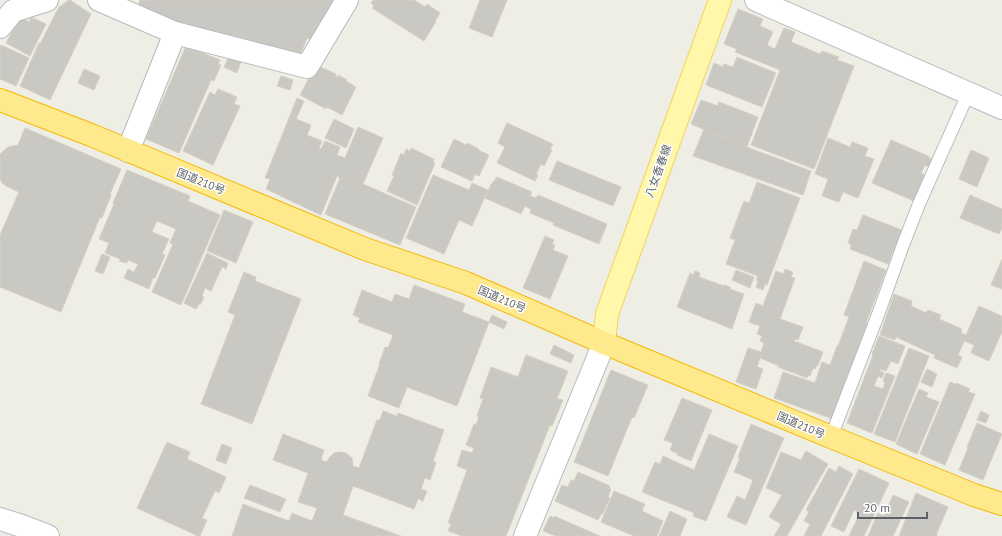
<svg xmlns="http://www.w3.org/2000/svg" width="1002" height="536" viewBox="0 0 1002 536" font-family="'PT Sans','Noto Sans JP',sans-serif">
<rect width="100%" height="100%" fill="#efeee5"/>
<g fill="#cac8c2" stroke="#d4d0c3">
<polygon points="69,0 70,0 91,14 50,100 20,86 39,43 40,44 59,7"/>
<polygon points="139,0 334,0 317,43 307,38 298,60 237,36 233,46 138,6 140,0"/>
<polygon points="373,0 414,0 425,7 427,4 440,13 435,21 436,22 435,23 424,41 372,8 374,6 371,3"/>
<polygon points="480,0 507,0 492,37 469,28"/>
<polygon points="738,9 763,19 760,26 773,32 767,45 775,49 784,28 795,32 791,42 820,54 822,51 839,57 837,60 854,66 814,169 751,145 780,70 735,52 737,49 724,44"/>
<polygon points="31,17 46,24 30,56 6,43 18,20 21,21 22,18 29,22"/>
<polygon points="1,45 29,58 16,86 0,79 0,47"/>
<polygon points="186,46 220,60 218,64 221,65 214,81 211,80 179,153 146,139"/>
<polygon points="229,57 241,62 237,73 224,67"/>
<polygon points="737,57 776,73 762,107 706,85 714,63 723,67 724,64 733,67"/>
<polygon points="316,65 336,74 335,76 338,77 338,75 347,80 346,81 356,87 342,115 327,107 326,109 300,95"/>
<polygon points="84,69 100,76 94,90 78,83"/>
<polygon points="281,76 293,80 290,90 277,86"/>
<polygon points="218,89 237,97 234,104 240,106 213,165 183,151 210,92 215,95"/>
<polygon points="297,98 304,101 296,119 311,125 307,135 322,141 319,148 321,149 325,141 340,147 337,155 345,158 358,127 383,138 363,184 416,207 400,245 325,214 340,178 337,176 321,215 266,189 270,179 265,178"/>
<polygon points="701,100 718,106 719,102 758,117 747,147 691,124"/>
<polygon points="334,119 354,129 346,148 325,138"/>
<polygon points="507,123 553,144 550,149 552,150 544,166 541,164 536,174 538,175 535,181 497,163 505,147 498,143"/>
<polygon points="25,128 121,169 110,194 111,195 102,218 100,217 61,312 0,287 0,235 19,192 6,186 2,183 0,179 0,154 8,147 18,145"/>
<polygon points="704,129 747,147 811,171 803,195 693,156"/>
<polygon points="828,138 850,147 852,142 868,148 865,156 874,159 858,198 843,192 839,202 822,196 828,179 815,174"/>
<polygon points="454,139 466,145 467,143 479,149 478,150 489,155 479,176 475,174 472,181 441,167"/>
<polygon points="891,140 928,156 928,157 932,159 929,167 925,165 921,173 925,175 914,201 872,183"/>
<polygon points="411,148 434,159 433,162 435,163 417,205 387,191 394,176 392,175 401,153 404,155 406,149 410,151"/>
<polygon points="971,150 989,158 977,187 959,179"/>
<polygon points="557,161 621,187 613,206 549,180"/>
<polygon points="127,170 190,196 188,201 220,215 181,305 152,292 173,244 170,243 176,229 157,221 152,232 169,239 162,254 165,255 155,278 153,278 149,289 124,278 128,269 134,272 138,264 128,260 127,263 119,261 120,259 105,253 109,243 99,239 114,204 113,203"/>
<polygon points="433,175 469,190 472,183 488,190 472,226 459,220 444,254 406,238"/>
<polygon points="497,177 532,192 530,196 536,198 538,195 607,224 599,244 553,225 554,223 530,213 531,209 525,206 521,214 485,198 491,184 491,185"/>
<polygon points="757,182 800,198 767,285 765,284 763,290 756,287 758,281 756,280 758,276 726,264 735,240 730,238 744,201 749,203"/>
<polygon points="970,195 1002,209 1002,228 999,234 960,218"/>
<polygon points="224,210 253,222 236,263 207,251"/>
<polygon points="863,215 902,230 898,242 901,243 897,252 893,251 888,264 850,249 851,244 848,243 853,229 857,230"/>
<polygon points="545,236 554,240 552,244 555,245 553,250 568,256 550,299 523,288"/>
<polygon points="207,253 228,263 226,269 222,267 211,291 205,288 202,296 204,297 200,305 199,304 196,309 184,303"/>
<polygon points="102,254 110,257 103,274 95,271"/>
<polygon points="1002,259 1002,289 991,285"/>
<polygon points="864,261 886,270 866,323 869,325 857,353 833,419 774,398 783,372 815,383 822,362 830,365 837,346 838,346 849,317 844,315"/>
<polygon points="785,269 793,272 791,277 795,278 780,319 803,327 798,340 795,339 794,341 823,352 818,365 817,365 815,369 813,368 810,376 808,375 807,378 778,367 779,366 760,358 757,367 763,369 756,389 736,382 748,348 761,352 764,343 760,341 762,336 757,334 760,326 749,322 756,303 763,306 776,271 784,274"/>
<polygon points="736,270 754,277 750,288 732,280"/>
<polygon points="695,271 700,273 699,277 724,286 725,285 730,287 730,289 744,294 732,329 677,307 690,273 693,275"/>
<polygon points="244,272 256,277 255,281 301,299 252,424 201,404 235,315 228,312"/>
<polygon points="414,285 465,304 462,312 489,322 457,406 407,387 399,408 368,396 380,364 379,364 385,347 388,348 393,335 358,322 360,318 353,315 362,290 392,302 395,294 409,299"/>
<polygon points="894,294 912,301 911,306 926,313 928,310 941,315 939,319 962,329 961,333 966,335 979,306 1002,316 1002,332 989,361 971,353 974,345 964,341 958,355 962,357 957,368 934,358 935,355 896,337 895,340 880,335"/>
<polygon points="492,315 507,322 504,329 489,322"/>
<polygon points="879,336 905,346 898,364 891,361 886,371 880,369 880,371 884,373 882,378 878,376 874,386 883,389 885,382 883,381 886,373 895,376 872,433 847,423 873,355 872,354"/>
<polygon points="554,345 574,355 571,363 550,354"/>
<polygon points="909,348 929,356 895,442 874,434"/>
<polygon points="526,355 568,371 557,399 563,400 552,426 550,425 506,536 462,536 448,531 451,524 448,523 467,470 457,466 462,450 472,453 474,448 466,445 474,424 476,425 479,417 477,416 483,399 480,398 491,367 518,377"/>
<polygon points="927,369 937,374 932,387 921,382"/>
<polygon points="611,370 648,385 634,418 632,417 608,476 574,462"/>
<polygon points="950,382 955,384 956,383 970,389 968,392 975,394 945,465 920,454"/>
<polygon points="919,389 928,393 926,397 939,402 917,454 896,444"/>
<polygon points="682,398 712,410 691,461 677,455 678,454 670,450 673,443 664,440"/>
<polygon points="383,411 397,416 398,413 444,430 433,461 436,463 430,480 425,478 421,489 427,491 423,501 418,499 414,509 353,486 343,515 401,536 232,536 243,504 289,521 292,513 312,521 317,508 298,502 308,473 273,460 283,434 324,450 321,460 327,462 329,458 334,453 339,452 346,453 352,458 353,466 359,468 377,420 380,420"/>
<polygon points="981,411 989,415 986,423 977,420"/>
<polygon points="977,423 1002,434 983,480 959,470 968,448 967,447"/>
<polygon points="751,424 784,438 746,525 727,517 737,496 745,500 753,480 734,472 740,458 738,457"/>
<polygon points="709,434 738,446 706,521 693,516 694,513 642,492 655,462 660,464 663,456 694,470"/>
<polygon points="167,442 190,452 187,459 226,477 219,493 215,491 202,518 207,520 200,536 198,536 137,508"/>
<polygon points="222,444 232,448 226,464 216,460"/>
<polygon points="806,451 828,464 787,536 774,536 781,524 769,517 782,495 766,488 781,452 801,460"/>
<polygon points="839,466 853,474 821,536 804,536 810,524 804,521 809,512 806,510 829,468 836,472"/>
<polygon points="859,469 889,483 864,536 849,536 860,513 854,510 844,532 831,526"/>
<polygon points="578,472 610,486 609,488 611,489 608,497 610,498 602,515 601,514 598,520 555,501 562,485 568,487 571,480 574,481"/>
<polygon points="250,485 286,499 280,512 244,498"/>
<polygon points="614,491 645,504 642,511 663,521 657,536 634,536 601,522"/>
<polygon points="916,493 948,507 936,535 938,536 899,536"/>
<polygon points="893,495 909,502 893,536 868,536 878,513 884,516"/>
<polygon points="670,511 687,519 680,536 659,536"/>
<polygon points="550,516 553,518 554,516 600,536 556,536 543,531"/>
</g>
<g fill="none" stroke-linecap="round" stroke-linejoin="round">
<g stroke="#b7babf" stroke-width="14">
<polyline id="lane" points="831,437 879,312 903,245 919,204 968,94"/>
</g>
<g stroke="#b7babf" stroke-width="24">
<g id="street">
<polyline points="99,0 175,33 307,67 347,0"/>
<polyline points="756,0 1002,108"/>
<polyline points="0,27 13,11 47,0"/>
<polyline points="128,151 175,33"/>
<polyline points="0,519 22,526 48,536"/>
</g>
</g>
<g stroke="#b8bbc1" stroke-width="24">
<polyline id="secondary" points="525,536 604,343"/>
</g>
<g stroke="#f4d359" stroke-width="24">
<polyline id="primary" points="604,343 607,314 720,0"/>
</g>
<g stroke="#f4b800" stroke-width="24">
<polyline id="highway" points="0,100 91,135 365,249 466,283 604,343 831,437 974,495 1002,504"/>
</g>
<use href="#lane" stroke="#fff" stroke-width="12"/>
<use href="#street" stroke="#fff" stroke-width="22"/>
<use href="#secondary" stroke="#fff" stroke-width="22"/>
<use href="#primary" stroke="#fff7aa" stroke-width="22"/>
<use href="#highway" stroke="#fee98d" stroke-width="22"/>
</g>
<g text-anchor="middle" stroke-width="3" stroke-linejoin="round" paint-order="stroke">
<g font-size="11" fill="#5c6065" stroke="#fff">
<text transform="translate(658 171) rotate(-70)" y="4">八女香春線</text>
<text transform="translate(201 181) rotate(22)" y="4">国道210号</text>
<text transform="translate(502 299) rotate(23)" y="4">国道210号</text>
<text transform="translate(801 425) rotate(23)" y="4">国道210号</text>
</g>
</g>
<path d="M858 512v6h69v-6" fill="none" stroke="#5c6065" stroke-width="2"/>
<text x="864" y="512" font-size="12" fill="#5c6065" stroke="#ffffff" stroke-width="3" paint-order="stroke">20 m</text>
</svg>
